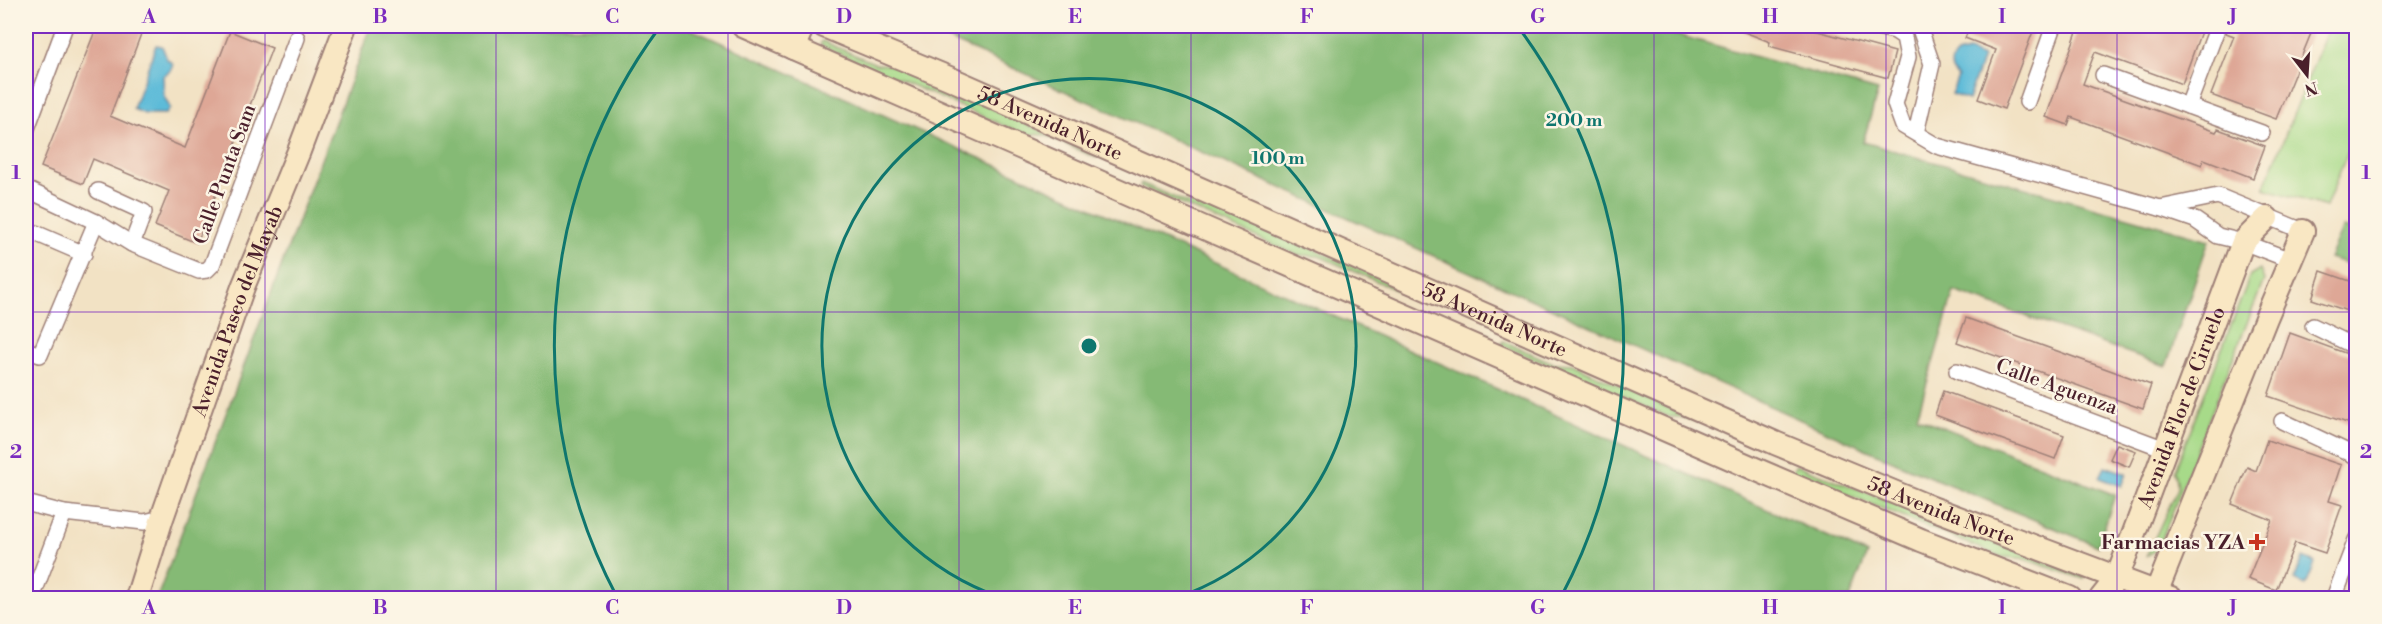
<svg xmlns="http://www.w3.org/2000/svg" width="2382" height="624" viewBox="0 0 2382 624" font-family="'Libre Bodoni',serif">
<rect width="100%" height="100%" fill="#fcf5e5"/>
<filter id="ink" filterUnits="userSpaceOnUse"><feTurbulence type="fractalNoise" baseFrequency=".0167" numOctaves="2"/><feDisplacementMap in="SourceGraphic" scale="12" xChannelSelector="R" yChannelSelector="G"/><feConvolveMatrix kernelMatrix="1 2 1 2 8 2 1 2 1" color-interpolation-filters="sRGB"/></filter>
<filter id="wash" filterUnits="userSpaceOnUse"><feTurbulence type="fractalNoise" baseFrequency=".008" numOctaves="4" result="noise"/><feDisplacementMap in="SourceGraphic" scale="24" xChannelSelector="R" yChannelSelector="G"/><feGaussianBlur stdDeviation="1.35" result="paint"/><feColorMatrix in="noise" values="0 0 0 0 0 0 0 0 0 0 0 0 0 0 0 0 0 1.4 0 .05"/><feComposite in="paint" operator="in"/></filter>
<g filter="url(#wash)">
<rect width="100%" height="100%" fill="#f2e2c4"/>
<g fill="#a7da89" stroke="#787c5a" stroke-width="1.5">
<polygon points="2329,26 2356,26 2356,131 2326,207 2264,188"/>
<polygon points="822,41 876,64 896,65 1097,156 1096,158 1045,135 1023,134 820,45"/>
<polygon points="1141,183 1187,203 1210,205 1416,293 1413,297 1319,256 1297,255 1140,186"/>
<polygon points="2260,270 2264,280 2158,548 2146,557 2178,488 2175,470 2250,276"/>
<polygon points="1461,323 1490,335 1488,340 1459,326"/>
<polygon points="1503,341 1553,363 1572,364 1700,422 1681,417 1669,417 1501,345"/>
<polygon points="1796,465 2085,577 2084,579 2021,558 2001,557 1792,472"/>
</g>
<g fill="#85ba75" stroke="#686c50" stroke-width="1.5">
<polygon points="371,26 684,26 1867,554 1850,598 157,598"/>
<polygon points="919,26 1646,26 1878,91 1863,142 2209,240 2166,366 1954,291 1917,417 2115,495 2098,546 1906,467"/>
<polygon points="2343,227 2356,230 2356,266 2329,258"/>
</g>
<g fill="#5abad8" stroke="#526c82" stroke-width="1.5">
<polygon points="156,45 162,46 167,59 173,64 170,71 163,76 164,96 170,108 166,114 145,114 133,109"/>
<path d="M1968,51L1983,57L1968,100L1951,94L1958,77C1949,70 1949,61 1957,54Z"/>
<polygon points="2105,466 2127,474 2122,486 2100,478"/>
<polygon points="2303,558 2315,563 2306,585 2294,580"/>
</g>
<g id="blocks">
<g fill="#dea796">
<polygon points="97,26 144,26 110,116 185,148 230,31 272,48 197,243 155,226 169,191 93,159 83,184 41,167"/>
<polygon points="1729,26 1799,26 1895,52 1888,78 1769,46 1770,42"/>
<polygon points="1970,26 1988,26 2003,31 2005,26 2035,26 2004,109 1978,99 1996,50 1965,38"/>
<polygon points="2079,26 2132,26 2147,31 2148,26 2203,26 2182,84 2095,52 2083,84 2216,132 2218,129 2265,146 2253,178 2204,159 2202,165 2071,117 2068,125 2046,117"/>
<polygon points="2228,26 2314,26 2276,119 2211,95 2234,36 2226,33"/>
<polygon points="2321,271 2356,283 2356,314 2312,299"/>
<polygon points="1966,318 2151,385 2143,409 1957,342"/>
<polygon points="2290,333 2356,357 2356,426 2268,396"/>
<polygon points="1943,391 2064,435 2055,459 1935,415"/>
<polygon points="2267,440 2341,465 2329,501 2342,505 2325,553 2295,543 2276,590 2248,579 2272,520 2232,504 2247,467 2256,471"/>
<polygon points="2117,444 2136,451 2129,467 2110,459"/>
</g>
</g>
</g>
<g filter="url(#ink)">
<use href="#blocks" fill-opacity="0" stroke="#9e8078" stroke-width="1.5"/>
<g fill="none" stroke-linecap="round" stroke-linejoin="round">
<g stroke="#9e8078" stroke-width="18">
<g id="street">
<polyline points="1873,26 1895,31 1904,37 1908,57 1895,104 1903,126 1937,146 2160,208 2195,220 2218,236 2243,242 2290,260"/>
<polyline points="2103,75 2262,133"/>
<polyline points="2027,102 2054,26"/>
<polyline points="2188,106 2218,26"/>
<polyline points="26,131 65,26"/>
<polyline points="1916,133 1932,64 1919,26"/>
<polyline points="26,189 96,222 132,244 199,271 207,270 212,265 297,38"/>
<polyline points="98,191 144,212 132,244"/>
<polyline points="2160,208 2218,196 2303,231"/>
<polyline points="26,229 84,254"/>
<polyline points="2313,326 2356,347"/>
<polyline points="26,350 40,355 96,222"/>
<polyline points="1957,371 2165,449"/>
<polyline points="2282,421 2356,456"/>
<polyline points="26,503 64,513 144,522 162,518"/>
<polyline points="32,598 64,513"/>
<polyline points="2334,598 2356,540"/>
</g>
</g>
<g stroke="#9e8078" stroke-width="26">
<g id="secondary">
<polyline points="743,26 1762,472 1921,540 2070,598"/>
<path id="s1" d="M824,26L949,78L1775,443L1932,508L2171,598"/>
<polyline points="793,48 803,26"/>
<path id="s2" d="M137,598L162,518L243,287L299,151L346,26"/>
<path id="s3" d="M2101,598L2117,578L2243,242L2267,218"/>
<polyline points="2154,598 2266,318 2303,231"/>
</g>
</g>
<use href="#street" stroke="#fff" stroke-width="15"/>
<use href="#secondary" stroke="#f9e7c3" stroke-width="22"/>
</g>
</g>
<path fill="none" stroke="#7b2cbf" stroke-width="1.5" stroke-opacity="0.55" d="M265,26V598M496,26V598M728,26V598M959,26V598M1191,26V598M1423,26V598M1654,26V598M1886,26V598M2117,26V598M26,312H2356"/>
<g fill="none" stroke="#0f766e" stroke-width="3">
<path d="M1002 598A267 267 0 1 1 1176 598"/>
<path d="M617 597A535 535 0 0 1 659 28M1519 28A535 535 0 0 1 1561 597"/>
</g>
<path fill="#c8321e" stroke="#fcf5e5" stroke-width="2" d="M2254 533h6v6h6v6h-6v6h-6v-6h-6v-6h6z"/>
<g text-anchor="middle" stroke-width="5" stroke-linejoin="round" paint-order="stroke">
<g font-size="20" fill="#4a1f2b" stroke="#fcf5e5">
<text dy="7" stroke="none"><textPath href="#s1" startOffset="246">58 Avenida Norte</textPath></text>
<text transform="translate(224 174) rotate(-70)" y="7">Calle Punta Sam</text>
<text dy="7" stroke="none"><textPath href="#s2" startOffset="304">Avenida Paseo del Mayab</textPath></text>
<text dy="7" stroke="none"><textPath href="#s1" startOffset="732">58 Avenida Norte</textPath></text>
<text transform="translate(2057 386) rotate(20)" y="7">Calle Aguenza</text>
<text dy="7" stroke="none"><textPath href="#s3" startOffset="208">Avenida Flor de Ciruelo</textPath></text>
<text dy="7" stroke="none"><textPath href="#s1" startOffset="1218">58 Avenida Norte</textPath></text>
</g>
<g font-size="20" font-weight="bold" fill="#4a1f2b" stroke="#fcf5e5" text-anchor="end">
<text x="2245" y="549">Farmacias YZA</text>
</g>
</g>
<circle cx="1089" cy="346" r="9" fill="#0f766e" stroke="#fcf5e5" stroke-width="3"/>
<g font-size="18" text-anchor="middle" font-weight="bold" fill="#0f766e" stroke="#fcf5e5" stroke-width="5" stroke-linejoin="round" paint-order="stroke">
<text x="1574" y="126">200 m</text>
<text x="1278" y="164">100 m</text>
</g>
<rect width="2382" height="624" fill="none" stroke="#fcf5e5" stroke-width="66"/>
<g transform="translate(2307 75) rotate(163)" stroke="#fcf5e5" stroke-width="4.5" paint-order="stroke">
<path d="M0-4.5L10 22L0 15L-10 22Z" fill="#4a1f2b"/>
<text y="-9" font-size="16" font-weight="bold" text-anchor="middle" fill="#4a1f2b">N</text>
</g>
<rect x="33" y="33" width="2316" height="558" fill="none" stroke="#7b2cbf" stroke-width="2"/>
<g font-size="20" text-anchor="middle" font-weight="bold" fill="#7b2cbf">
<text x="149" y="23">A</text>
<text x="380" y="23">B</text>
<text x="612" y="23">C</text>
<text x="844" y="23">D</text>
<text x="1075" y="23">E</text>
<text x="1307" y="23">F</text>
<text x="1538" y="23">G</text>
<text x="1770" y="23">H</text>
<text x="2002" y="23">I</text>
<text x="2233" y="23">J</text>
<text x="16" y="179">1</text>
<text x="2366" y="179">1</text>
<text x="16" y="458">2</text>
<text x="2366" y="458">2</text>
<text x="149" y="614">A</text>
<text x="380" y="614">B</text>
<text x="612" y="614">C</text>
<text x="844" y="614">D</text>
<text x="1075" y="614">E</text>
<text x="1307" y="614">F</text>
<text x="1538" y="614">G</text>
<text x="1770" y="614">H</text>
<text x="2002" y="614">I</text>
<text x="2233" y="614">J</text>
</g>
</svg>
